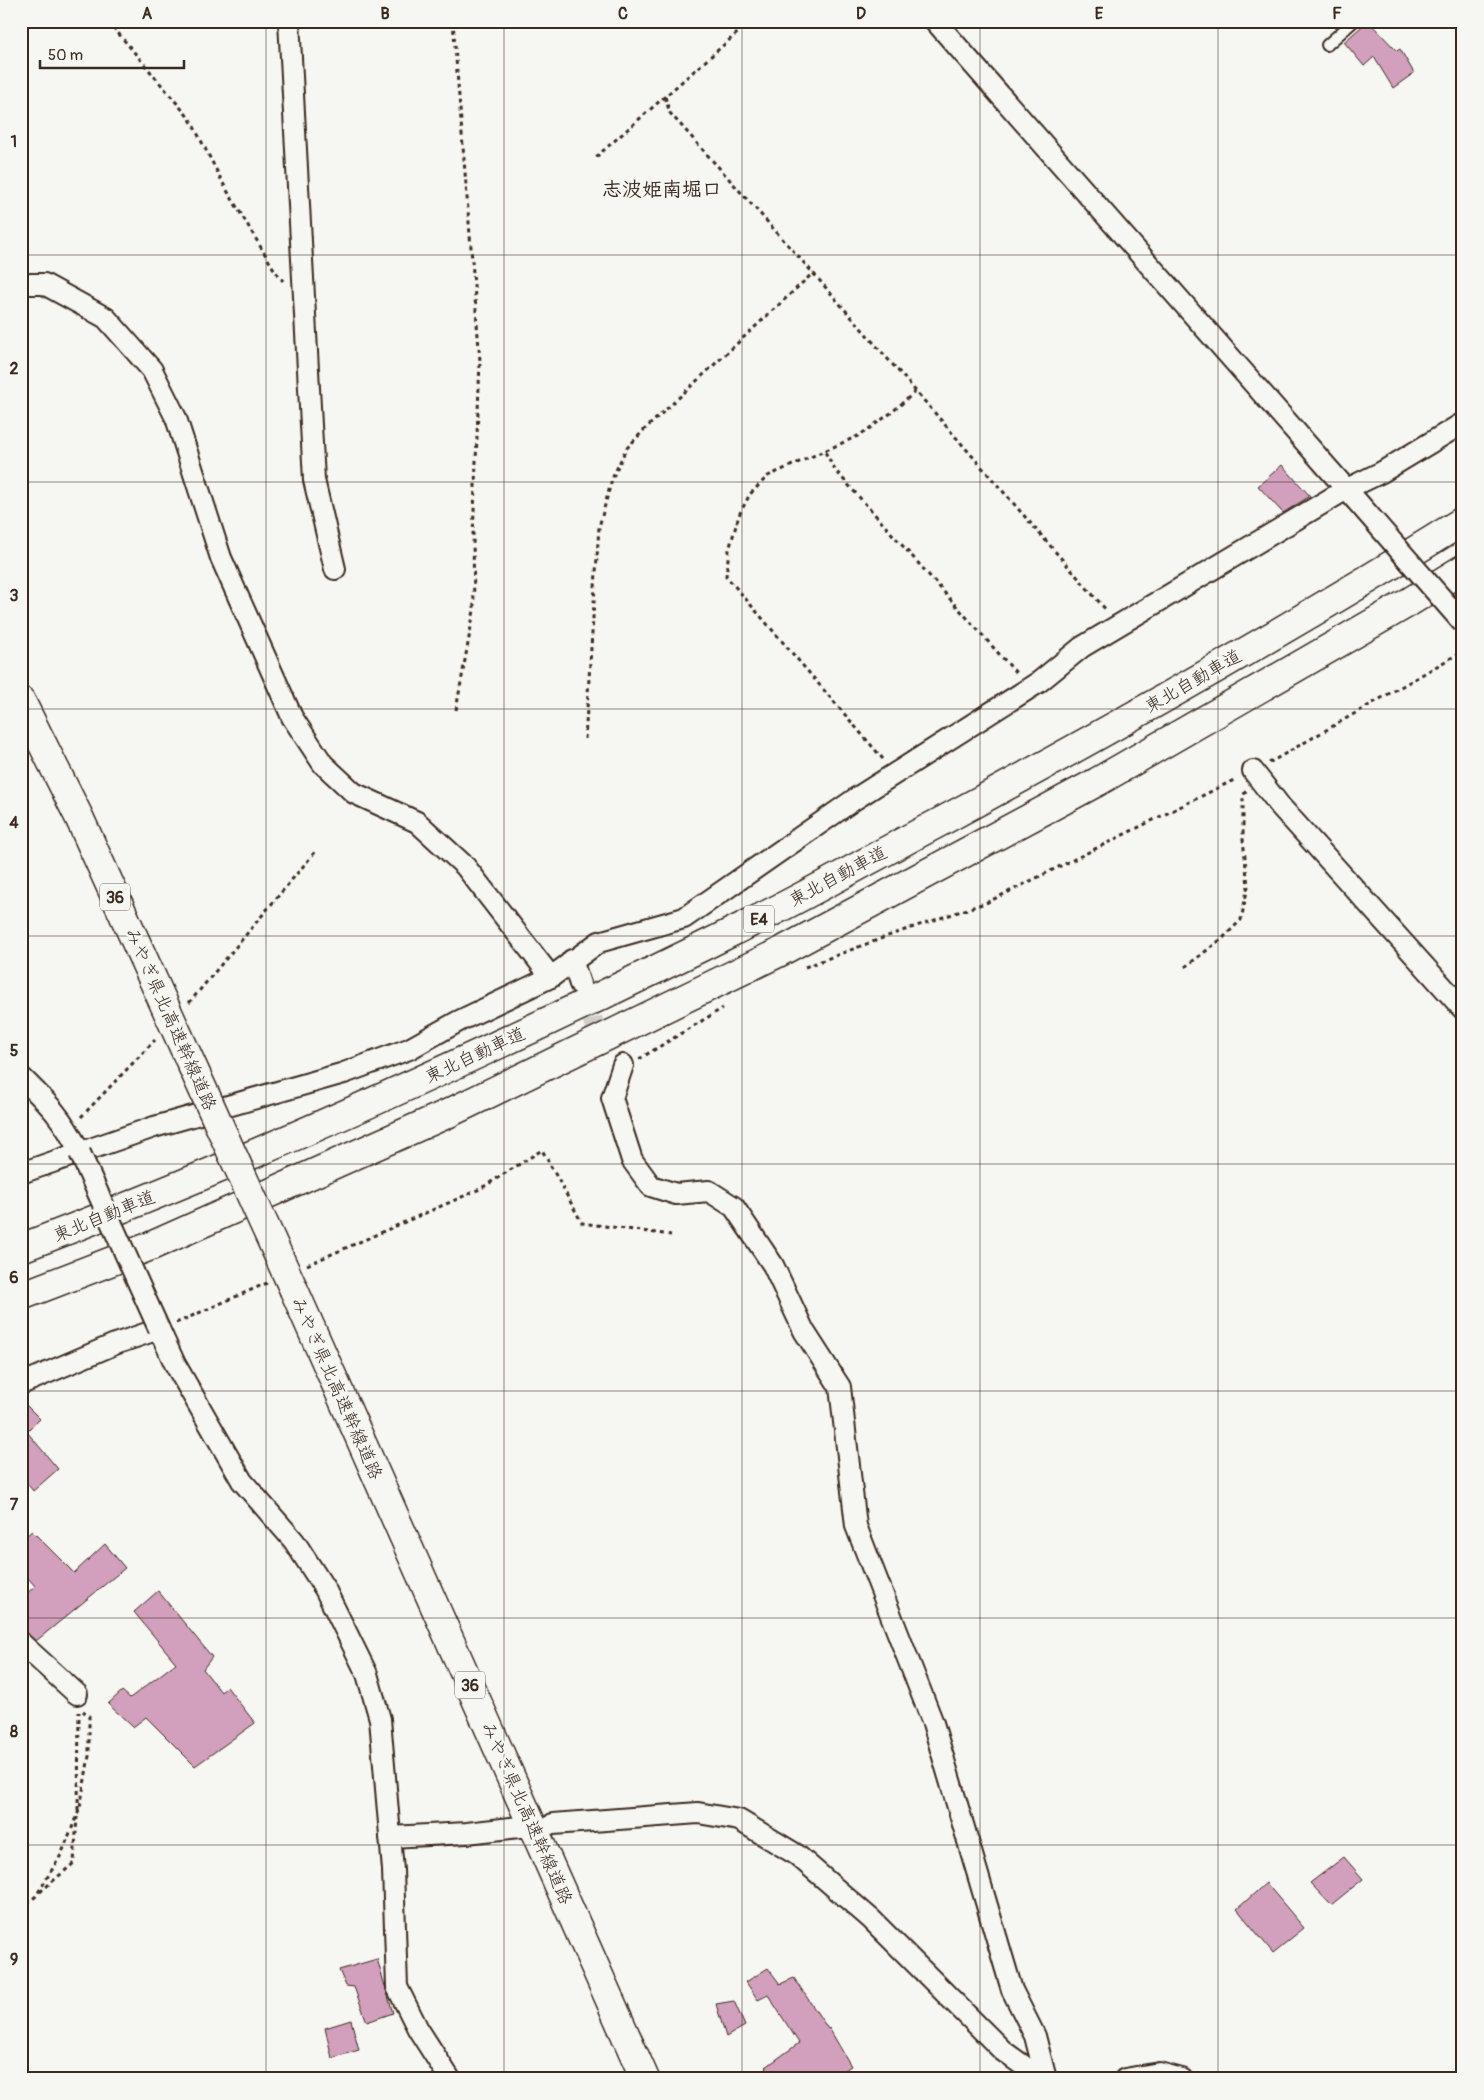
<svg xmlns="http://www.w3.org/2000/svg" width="1484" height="2100" viewBox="0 0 1484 2100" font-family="Pangolin,'Klee One',sans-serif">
<rect width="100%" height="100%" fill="#f6f6f2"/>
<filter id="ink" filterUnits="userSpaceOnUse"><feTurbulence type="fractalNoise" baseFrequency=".02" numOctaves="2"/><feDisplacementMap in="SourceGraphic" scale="10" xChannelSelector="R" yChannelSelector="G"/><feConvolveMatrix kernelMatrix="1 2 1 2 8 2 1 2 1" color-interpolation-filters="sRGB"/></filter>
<g filter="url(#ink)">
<g fill="#d2a0bd" stroke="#3b2a1e">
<polygon points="1368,21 1397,51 1400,49 1414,73 1393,88 1374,57 1364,66 1344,42"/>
<polygon points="1282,465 1310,496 1283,513 1258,486"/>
<polygon points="21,1400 40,1419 27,1432 58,1469 33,1491 21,1475"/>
<polygon points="32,1531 74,1573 105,1544 125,1568 36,1641 21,1629 21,1599 35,1586 21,1570 21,1540"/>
<polygon points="158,1591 212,1657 203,1669 221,1692 227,1687 255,1723 195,1766 146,1717 133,1727 108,1704 122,1691 130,1698 176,1663 134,1612"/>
<polygon points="1344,1857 1363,1879 1331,1905 1310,1883"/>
<polygon points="1266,1883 1304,1928 1273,1953 1237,1909"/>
<polygon points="377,1959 393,2013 367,2022 354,1987 346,1986 339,1970"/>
<polygon points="768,1968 780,1984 794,1978 828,2029 829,2028 851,2066 831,2079 773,2079 766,2067 799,2043 768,1995 758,2000 746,1982"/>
<polygon points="734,2001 745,2026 726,2037 716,2004"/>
<polygon points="351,2020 359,2050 332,2058 325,2028"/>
</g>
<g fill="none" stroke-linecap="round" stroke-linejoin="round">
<polyline stroke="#d1cdc8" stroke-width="20" stroke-dasharray="20 10" stroke-linecap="butt" points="583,990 602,1048"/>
<g stroke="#3b2a1e" stroke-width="14">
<polyline id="lane" points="1327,45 1354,21"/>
</g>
<g stroke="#3b2a1e" stroke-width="24">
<g id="street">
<polyline points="289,21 314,480 335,569"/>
<polyline points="935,21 1355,499"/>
<polyline points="21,284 44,284 106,318 152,370 176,418 221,558 292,717 323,764 354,793 417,822 465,866 551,977"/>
<polyline points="1253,771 1281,807 1463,1009"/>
<polyline points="572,960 580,984"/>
<polyline points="623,1065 612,1098 632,1160 651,1186 676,1194 709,1191 734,1207 773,1265 804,1331 840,1387 856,1526 933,1723 1012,1990 1035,2036 1046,2079"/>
<path d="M21,1077C49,1104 63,1118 80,1153"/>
<polyline points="21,1173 154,1127 344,1073 409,1049 459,1021 551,977 599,942 684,918 855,799 1039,682 1082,647 1345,490 1382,472 1463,423"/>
<polyline points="21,1384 115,1344 159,1329 175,1364 242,1481 294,1541 325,1589 367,1674 380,1719 393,1870 397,1987 418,2029 450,2079"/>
<polyline points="21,1643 77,1694"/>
<polyline points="553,1824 698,1813 739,1820 797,1855 871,1919 1003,2051 1042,2079"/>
<polyline points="390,1837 467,1833 519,1827"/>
<polyline points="1125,2079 1159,2073 1182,2079"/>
</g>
</g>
<g stroke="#3b2a1e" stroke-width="31">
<g id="primary">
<polyline points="21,701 79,817 205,1094"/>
<polyline points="294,1290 645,2079"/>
</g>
</g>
<g stroke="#3b2a1e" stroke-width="31">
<g id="highway">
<path d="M21,1248C269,1154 511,1042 748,924C814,892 877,855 942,821C1118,726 1293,627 1463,521"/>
<polyline points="21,1296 151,1246 449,1113 778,953 1097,782 1406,604 1463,569"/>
</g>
</g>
<g stroke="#3b2a1e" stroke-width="3" stroke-dasharray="4 4" stroke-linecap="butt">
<polyline points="108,21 190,119 225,187 275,271 283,281"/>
<polyline points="453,21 480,361 473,536 474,610 456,710"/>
<polyline points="665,97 670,113 813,273 1107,611"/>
<polyline points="596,157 751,21"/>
<polyline points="825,452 836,471 1017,674"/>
<polyline points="585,739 599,527 612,479 626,449 645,429 813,273"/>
<polyline points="883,759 726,576 729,550 739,515 750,494 768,476 860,435 891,413 916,391"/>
<polyline points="1269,763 1463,651"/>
<polyline points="805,967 896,933 988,902 1236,779"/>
<polyline points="1185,967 1223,938 1241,920 1248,886 1243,839 1243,796 1246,791"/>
<polyline points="189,1003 315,852"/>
<polyline points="639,1059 723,1008"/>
<polyline points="81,1117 155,1040"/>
<polyline points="307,1265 480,1189 542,1150 582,1223 671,1235"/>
<polyline points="176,1323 267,1283"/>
<polyline points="78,1810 79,1712"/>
<polyline points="40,1892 74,1863 77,1817"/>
<polyline points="21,1909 36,1896 61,1855 80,1808 89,1756 89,1716 83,1711"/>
</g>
<use href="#lane" stroke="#f6f6f2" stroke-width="10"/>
<use href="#street" stroke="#f6f6f2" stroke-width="20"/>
<use href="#primary" stroke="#f6f6f2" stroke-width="28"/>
<use href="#highway" stroke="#f6f6f2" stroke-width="28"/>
<g stroke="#3b2a1e" stroke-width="24" stroke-linecap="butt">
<g id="street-bridge">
<polyline points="1355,499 1463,623"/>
<polyline points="80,1153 159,1329"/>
</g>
</g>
<g stroke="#3b2a1e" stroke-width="31" stroke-linecap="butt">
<polyline id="primary-bridge" points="205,1094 294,1290"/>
</g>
<use href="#street-bridge" stroke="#f6f6f2" stroke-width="20"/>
<use href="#primary-bridge" stroke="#f6f6f2" stroke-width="28"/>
</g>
</g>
<path fill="none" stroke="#3b2a1e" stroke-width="1" stroke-opacity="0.55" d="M266,21V2079M504,21V2079M742,21V2079M980,21V2079M1218,21V2079M21,255H1463M21,482H1463M21,709H1463M21,936H1463M21,1164H1463M21,1391H1463M21,1618H1463M21,1845H1463"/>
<g text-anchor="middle" stroke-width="4.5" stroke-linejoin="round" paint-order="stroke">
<g fill="#f6f6f2" stroke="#73675e" stroke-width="1">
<rect x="100" y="883.5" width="30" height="27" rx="4"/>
<rect x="744" y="905.5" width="30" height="27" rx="4"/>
<rect x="455" y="1671.5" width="30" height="27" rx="4"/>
</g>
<g font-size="16" font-weight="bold" fill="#3b2a1e">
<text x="115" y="903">36</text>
<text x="759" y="925">E4</text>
<text x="470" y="1691">36</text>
</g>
<g font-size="18" fill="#3b2a1e" stroke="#f6f6f2">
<text transform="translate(1193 681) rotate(-30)" y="6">東北自動車道</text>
<text transform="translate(838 876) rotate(-28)" y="6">東北自動車道</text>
<text transform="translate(171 1019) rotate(66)" y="6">みやぎ県北高速幹線道路</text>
<text transform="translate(475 1055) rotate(-25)" y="6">東北自動車道</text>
<text transform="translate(104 1216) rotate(-22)" y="6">東北自動車道</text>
<text transform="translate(337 1388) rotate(66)" y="6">みやぎ県北高速幹線道路</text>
<text transform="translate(527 1813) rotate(66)" y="6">みやぎ県北高速幹線道路</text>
</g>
<g font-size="20" font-weight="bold" fill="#3b2a1e" stroke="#f6f6f2">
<text x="662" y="196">志波姫南堀口</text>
</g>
</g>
<rect width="1484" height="2100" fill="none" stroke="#f6f6f2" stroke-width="55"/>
<path d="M40 60v8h144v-8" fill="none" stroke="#3b2a1e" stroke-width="2.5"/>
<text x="48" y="60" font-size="15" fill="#3b2a1e" stroke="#f6f6f2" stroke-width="4" paint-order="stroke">50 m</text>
<rect x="28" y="28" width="1428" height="2044" fill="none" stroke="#3b2a1e" stroke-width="2"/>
<g font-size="16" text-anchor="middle" font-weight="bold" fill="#3b2a1e">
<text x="147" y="19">A</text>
<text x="385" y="19">B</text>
<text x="623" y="19">C</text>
<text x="861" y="19">D</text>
<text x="1099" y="19">E</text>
<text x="1337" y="19">F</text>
<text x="14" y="147">1</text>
<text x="14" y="374">2</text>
<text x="14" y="601">3</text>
<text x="14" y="828">4</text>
<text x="14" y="1056">5</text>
<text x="14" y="1283">6</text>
<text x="14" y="1510">7</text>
<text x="14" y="1737">8</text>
<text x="14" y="1965">9</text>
</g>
</svg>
